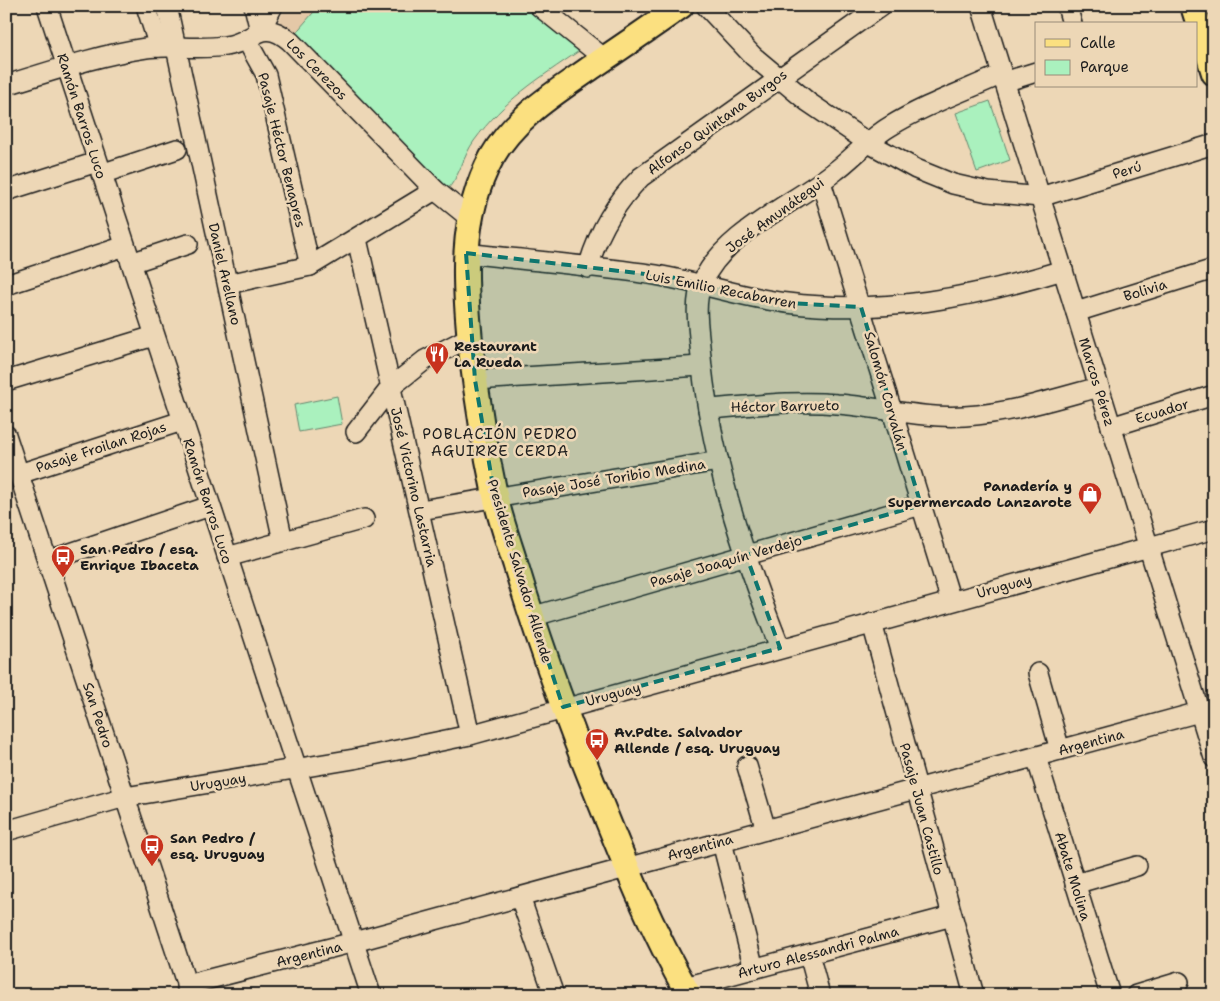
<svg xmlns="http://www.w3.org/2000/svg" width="1220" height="1001" viewBox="0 0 1220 1001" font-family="'Shantell Sans',sans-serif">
<rect width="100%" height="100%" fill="#edd7b6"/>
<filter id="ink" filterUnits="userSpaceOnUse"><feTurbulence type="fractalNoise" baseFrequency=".02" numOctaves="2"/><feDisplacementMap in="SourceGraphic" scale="10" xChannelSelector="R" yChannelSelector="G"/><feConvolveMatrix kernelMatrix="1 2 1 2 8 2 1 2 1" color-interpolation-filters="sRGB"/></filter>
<g filter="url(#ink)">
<polygon fill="#e4c8a7" points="286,6 319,6 293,36 279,22"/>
<g fill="#aaf1be" stroke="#63866d">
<path d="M319,6H523L579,51C538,79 504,100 474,141C463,156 460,177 446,191L293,36Z"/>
<polygon points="990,101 1010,160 977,172 956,113"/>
<polygon points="337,396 342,424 299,432 294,405"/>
</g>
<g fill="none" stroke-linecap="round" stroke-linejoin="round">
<g stroke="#1c1c1c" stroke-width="22">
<g id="minor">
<polyline points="47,6 371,995"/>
<polyline points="146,6 159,47"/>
<polyline points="167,6 283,541"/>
<polyline points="254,6 260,31"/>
<polyline points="539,6 605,59"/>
<polyline points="706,6 753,56 808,102 867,142 916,169 953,184 988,192 1040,197 1214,144"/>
<polyline points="981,6 1214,758"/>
<polyline points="1067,6 1072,24"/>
<polyline points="260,31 273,6"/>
<polyline points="246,39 266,75 310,266"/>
<polyline points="1004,82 1036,72"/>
<path d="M6,85C52,71 98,55 146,48C172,45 199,50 225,46C255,43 260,16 290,41L435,190L471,219"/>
<polyline points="101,174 177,149"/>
<polyline points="821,182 951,601"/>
<polyline points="6,191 97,162"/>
<polyline points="357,239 470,735"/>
<path d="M466,253C524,260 584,265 642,273C691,279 738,297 787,303C883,315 971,298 1063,270"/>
<polyline points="131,263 188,244"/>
<path d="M588,268C598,232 615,203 641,177L881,6"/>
<polyline points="228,284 310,266 435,190"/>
<polyline points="6,285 125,246"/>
<polyline points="1076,312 1214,269"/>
<polyline points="475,380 701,366"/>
<polyline points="6,381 154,336"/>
<path d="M708,409C750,406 794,400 837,404C880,407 922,419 965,416C1011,413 1055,399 1099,387"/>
<polyline points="1111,427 1214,395"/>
<polyline points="356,432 391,387 425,360 470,337"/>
<polyline points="6,435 190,995"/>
<polyline points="19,474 182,421"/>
<polyline points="420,510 719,461"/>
<polyline points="227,557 364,519"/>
<polyline points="47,561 210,506"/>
<polyline points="531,617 921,505"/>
<polyline points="872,623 974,995"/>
<path d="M780,648C742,552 708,450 700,346C698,326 694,302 702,283C722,234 794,204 834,172C853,158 869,139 889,127C924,105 965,91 1002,74"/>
<polyline points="1038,673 1060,750"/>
<polyline points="1036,757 1110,995"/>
<polyline points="747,766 766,830"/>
<polyline points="6,831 125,797 354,759 470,735 1214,529"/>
<polyline points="722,842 754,969"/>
<polyline points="1075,884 1137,866"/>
<polyline points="520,897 554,995"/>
<polyline points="809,954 820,995"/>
<polyline points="186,985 354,942 1214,708"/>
<polyline points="685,987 952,916"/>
<polyline points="1136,995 1179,982"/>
</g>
</g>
<g stroke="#1c1c1c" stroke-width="28">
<g id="major">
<path d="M681,6C651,27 622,47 592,67C555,93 515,117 492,157C459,217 464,285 471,350C477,399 485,448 495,495C500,519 509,543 516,566C537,636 562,705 589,774C619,849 648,924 689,995"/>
<polyline points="1193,6 1214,73"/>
</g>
</g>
<use href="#minor" stroke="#edd7b6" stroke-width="19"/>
<use href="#major" stroke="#fbe080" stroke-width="24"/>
</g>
</g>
<path fill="#0f766e" fill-opacity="0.2" stroke="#0f766e" stroke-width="4" stroke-dasharray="10 6" stroke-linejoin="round" d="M466,253L671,277L787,303L861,307L921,505L746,555L780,648L563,707L495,498L475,380Z"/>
<defs>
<g id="restaurant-pin" transform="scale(1.25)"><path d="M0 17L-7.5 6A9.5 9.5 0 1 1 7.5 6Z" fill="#c8321e" stroke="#edd7b6"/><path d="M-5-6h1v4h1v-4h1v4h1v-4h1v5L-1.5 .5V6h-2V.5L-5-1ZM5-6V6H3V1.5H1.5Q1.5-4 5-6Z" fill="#fff"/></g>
<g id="shop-pin" transform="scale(1.25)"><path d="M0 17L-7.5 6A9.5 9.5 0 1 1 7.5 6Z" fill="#c8321e" stroke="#edd7b6"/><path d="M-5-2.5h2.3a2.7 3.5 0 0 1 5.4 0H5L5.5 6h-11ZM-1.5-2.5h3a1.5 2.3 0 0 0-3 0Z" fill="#fff"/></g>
<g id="bus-pin" transform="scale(1.25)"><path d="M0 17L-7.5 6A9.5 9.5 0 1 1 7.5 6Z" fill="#c8321e" stroke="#edd7b6"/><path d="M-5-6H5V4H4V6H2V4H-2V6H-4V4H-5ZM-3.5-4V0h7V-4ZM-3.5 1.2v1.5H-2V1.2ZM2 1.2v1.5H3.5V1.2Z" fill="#fff"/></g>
</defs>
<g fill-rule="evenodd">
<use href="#restaurant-pin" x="437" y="354"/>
<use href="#shop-pin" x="1090" y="494"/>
<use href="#bus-pin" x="63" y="557"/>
<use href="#bus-pin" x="597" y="740"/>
<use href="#bus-pin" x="152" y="846"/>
</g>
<g text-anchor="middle" stroke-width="5" stroke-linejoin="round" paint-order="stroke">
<g font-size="14" fill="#1c1c1c" stroke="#edd7b6">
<text transform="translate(317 69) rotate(45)" y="5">Los Cerezos</text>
<text transform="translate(82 116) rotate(72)" y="5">Ramón Barros Luco</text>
<text transform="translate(717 122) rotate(-36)" y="5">Alfonso Quintana Burgos</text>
<text transform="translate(282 150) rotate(76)" y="5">Pasaje Héctor Benapres</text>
<text transform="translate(1127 170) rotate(-17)" y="5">Perú</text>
<text transform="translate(775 215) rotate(-36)" y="5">José Amunátegui</text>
<text transform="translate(225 274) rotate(77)" y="5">Daniel Arellano</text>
<text transform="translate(721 289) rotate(11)" y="5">Luis Emilio Recabarren</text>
<text transform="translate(1145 290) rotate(-17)" y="5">Bolivia</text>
<text transform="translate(1097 382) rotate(73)" y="5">Marcos Pérez</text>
<text transform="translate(886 391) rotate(74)" y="5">Salomón Corvalán</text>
<text transform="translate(785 406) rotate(-1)" y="5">Héctor Barrueto</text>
<text transform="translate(1162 411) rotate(-17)" y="5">Ecuador</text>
<text transform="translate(101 447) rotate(-18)" y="5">Pasaje Froilan Rojas</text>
<text transform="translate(614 478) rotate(-9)" y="5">Pasaje José Toribio Medina</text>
<text transform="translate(414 487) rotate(77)" y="5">José Victorino Lastarria</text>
<text transform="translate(208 501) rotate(72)" y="5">Ramón Barros Luco</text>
<text transform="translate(726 561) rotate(-16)" y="5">Pasaje Joaquín Verdejo</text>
<text transform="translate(520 571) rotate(73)" y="5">Presidente Salvador Allende</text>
<text transform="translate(1004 586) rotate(-15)" y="5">Uruguay</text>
<text transform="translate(613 694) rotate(-15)" y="5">Uruguay</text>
<text transform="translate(98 715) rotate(72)" y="5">San Pedro</text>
<text transform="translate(1091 742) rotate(-15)" y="5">Argentina</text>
<text transform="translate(218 782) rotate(-9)" y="5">Uruguay</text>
<text transform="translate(922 809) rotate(75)" y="5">Pasaje Juan Castillo</text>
<text transform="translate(700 847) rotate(-15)" y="5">Argentina</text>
<text transform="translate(1073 876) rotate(73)" y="5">Abate Molina</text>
<text transform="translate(818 952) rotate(-15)" y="5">Arturo Alessandri Palma</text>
<text transform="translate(309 954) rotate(-14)" y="5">Argentina</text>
</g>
<g font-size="14" font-weight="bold" fill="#1c1c1c" stroke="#edd7b6" text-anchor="start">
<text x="454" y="351">Restaurant<tspan x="454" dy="16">La Rueda</tspan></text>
<text x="1072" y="491" text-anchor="end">Panadería y<tspan x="1072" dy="16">Supermercado Lanzarote</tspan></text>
<text x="80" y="554">San Pedro / esq.<tspan x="80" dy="16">Enrique Ibaceta</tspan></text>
<text x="614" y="737">Av.Pdte. Salvador<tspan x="614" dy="16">Allende / esq. Uruguay</tspan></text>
<text x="170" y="843">San Pedro /<tspan x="170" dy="16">esq. Uruguay</tspan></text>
</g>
<g font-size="15" letter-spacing="1" fill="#1c1c1c" stroke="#edd7b6">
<text x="500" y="439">POBLACIÓN PEDRO<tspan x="500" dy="17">AGUIRRE CERDA</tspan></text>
</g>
</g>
<rect width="1220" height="1001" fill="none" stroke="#edd7b6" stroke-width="25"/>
<rect x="12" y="12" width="1195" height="976" fill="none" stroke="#1c1c1c" stroke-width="2" filter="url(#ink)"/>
<rect x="1035" y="22" width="162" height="65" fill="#edd7b6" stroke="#998c78"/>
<rect x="1045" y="39" width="25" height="8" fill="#fbe080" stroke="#998c78"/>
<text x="1080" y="48" font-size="15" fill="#1c1c1c">Calle</text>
<rect x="1045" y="60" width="25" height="15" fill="#aaf1be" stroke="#998c78"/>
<text x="1080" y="72" font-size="15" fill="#1c1c1c">Parque</text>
</svg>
